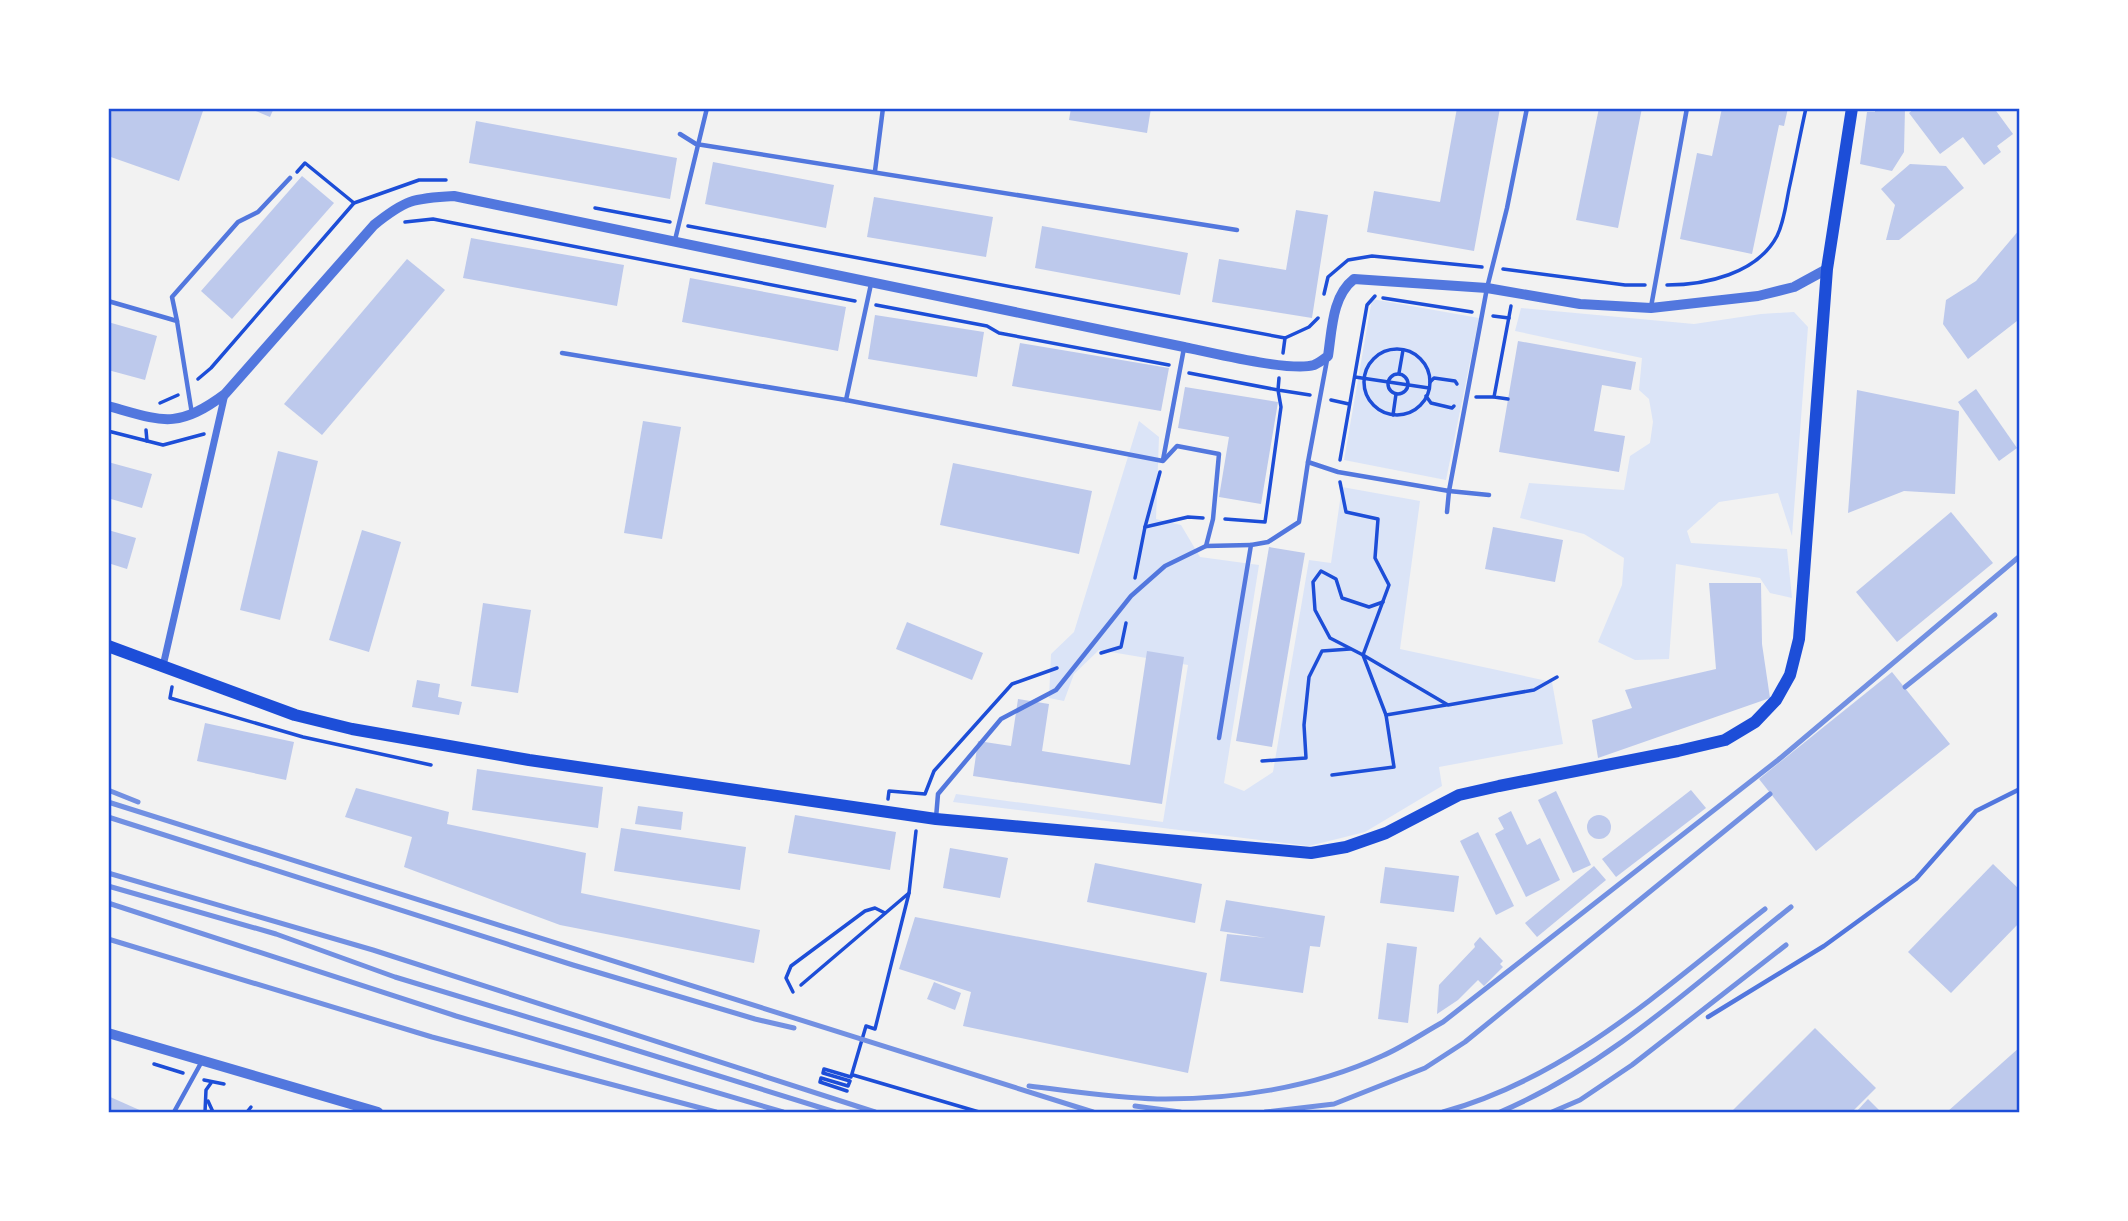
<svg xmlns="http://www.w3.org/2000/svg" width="2128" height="1221" viewBox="0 0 2128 1221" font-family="'PT Sans',sans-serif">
<rect width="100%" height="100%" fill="#f2f2f2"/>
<g fill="#dbe4f7">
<polygon points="1372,299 1479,318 1446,480 1344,460"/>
<polygon points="1521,308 1694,324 1761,314 1794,312 1808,327 1792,536 1778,493 1719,502 1687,531 1691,543 1787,549 1792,598 1770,593 1760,578 1676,564 1669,659 1635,660 1598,642 1622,585 1624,558 1584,534 1520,518 1529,483 1624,490 1630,456 1650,443 1653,422 1649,399 1639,390 1642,358 1515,331"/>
<polygon points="1139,421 1159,437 1156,519 1181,525 1200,557 1259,565 1224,783 1244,791 1273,772 1309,560 1331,563 1342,487 1420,501 1400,649 1552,682 1563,744 1439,767 1442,786 1365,832 1309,846 953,802 956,794 1163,822 1188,665 1099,650 1074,674 1064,701 1049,698 1051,654 1074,632"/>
</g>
<g fill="#bdc9ec">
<polygon points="108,108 204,108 179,181 108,156"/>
<polygon points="249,108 274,108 270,117"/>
<polygon points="1071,108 1151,108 1147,133 1069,120"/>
<polygon points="1457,108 1500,108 1474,251 1367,232 1374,191 1440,202"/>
<polygon points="1599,108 1642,108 1618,228 1576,220"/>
<polygon points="1722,108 1788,108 1784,126 1779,125 1752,254 1680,239 1697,153 1712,156"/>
<polygon points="1875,108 1905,108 1904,152 1892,171 1860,164 1867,112 1875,112"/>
<polygon points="1915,108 1994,108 2013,134 1997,146 2001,152 1984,165 1963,137 1940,154 1909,113"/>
<polygon points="476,121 677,158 670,199 469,163"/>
<polygon points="713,162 834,185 826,228 705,204"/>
<polygon points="1910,164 1946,166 1964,188 1899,240 1886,240 1895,205 1881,189"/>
<polygon points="302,176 334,203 232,319 201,291"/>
<polygon points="874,197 993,217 986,257 867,237"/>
<polygon points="1296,210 1328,215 1312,318 1212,302 1219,259 1286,270"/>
<polygon points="1042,226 1188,253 1180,295 1035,268"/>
<polygon points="2020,229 2020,325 2017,321 1968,359 1943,324 1946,300 1976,281"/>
<polygon points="471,238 624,265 617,306 463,278"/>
<polygon points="407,259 445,290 322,435 284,404"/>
<polygon points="690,278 846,307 838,351 682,322"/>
<polygon points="875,315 984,332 977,377 868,359"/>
<polygon points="108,322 157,336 145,380 108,370"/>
<polygon points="1518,341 1636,362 1631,390 1602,385 1594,431 1625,436 1619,472 1499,452"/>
<polygon points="1020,343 1169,368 1161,411 1012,386"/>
<polygon points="1185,387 1278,402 1261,504 1219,497 1229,437 1178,428"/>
<polygon points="1976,389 2017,448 1999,461 1958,402"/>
<polygon points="1857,390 1959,411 1955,494 1904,491 1848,513"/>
<polygon points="643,421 681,427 662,539 624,533"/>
<polygon points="278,451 318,461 280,620 240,610"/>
<polygon points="108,462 152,474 142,508 111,499 108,504"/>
<polygon points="953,463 1092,491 1079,554 940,525"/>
<polygon points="1951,512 1993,563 1897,642 1856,592"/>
<polygon points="1493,527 1563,540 1555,582 1485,569"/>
<polygon points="108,530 136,538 127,569 108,563"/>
<polygon points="362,530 401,542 369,652 329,640"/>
<polygon points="1269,547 1305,553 1272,747 1236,741"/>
<polygon points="1709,583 1761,583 1762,644 1770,698 1598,758 1592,720 1632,708 1625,690 1716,669"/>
<polygon points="483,603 531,610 518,693 471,686"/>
<polygon points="907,622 983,653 972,680 896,649"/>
<polygon points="1147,651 1184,657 1162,804 973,776 978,741 1011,746 1018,699 1049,704 1042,751 1130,765"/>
<polygon points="1892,672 1950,744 1816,851 1759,779"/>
<polygon points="417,680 440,684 438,697 462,702 459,715 412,707"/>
<polygon points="205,723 294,742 286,780 197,761"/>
<polygon points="477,769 603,787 598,828 472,810"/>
<polygon points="356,788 449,812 447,824 586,853 581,893 760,930 754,963 560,925 404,867 412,837 345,817"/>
<polygon points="1691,790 1706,808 1616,877 1602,859"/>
<polygon points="1556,791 1591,865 1573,873 1538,800"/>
<polygon points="638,806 683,812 681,830 635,824"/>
<polygon points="1511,811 1527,845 1540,838 1560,880 1526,897 1495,834 1504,829 1498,818"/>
<polygon points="795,815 896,832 890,870 788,853"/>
<circle cx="1599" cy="827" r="12"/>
<polygon points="621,828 746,847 740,890 614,871"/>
<polygon points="1478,832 1514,906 1496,915 1460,841"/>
<polygon points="950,848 1008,858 1000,898 943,888"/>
<polygon points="1095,863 1202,884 1195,923 1087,902"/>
<polygon points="1993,864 2020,890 2020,922 1951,993 1908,952"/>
<polygon points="1594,866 1606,880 1537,937 1525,923"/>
<polygon points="1385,867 1459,876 1454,912 1380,903"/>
<polygon points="1226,900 1325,916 1320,947 1310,946 1303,993 1220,981 1227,934 1266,938 1220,931"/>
<polygon points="915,917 1207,973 1188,1073 963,1026 971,992 899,969"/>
<polygon points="1480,937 1503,961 1500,964 1503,967 1484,986 1478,980 1458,1000 1437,1014 1439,985 1475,947 1474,944"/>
<polygon points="1387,943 1417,947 1408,1023 1378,1019"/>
<polygon points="934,982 961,993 955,1010 927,999"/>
<polygon points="1815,1028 1876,1088 1852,1112 1731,1112"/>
<polygon points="2020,1047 2020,1112 1947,1112"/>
<polygon points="108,1096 144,1112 108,1112"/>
<polygon points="1868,1099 1881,1112 1856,1112"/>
</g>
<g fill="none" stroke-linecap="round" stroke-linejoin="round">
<g stroke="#1d4ed8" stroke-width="3.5">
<polyline points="297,172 305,163 354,203"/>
<polyline points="595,208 670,222"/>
<polyline points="405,222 433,219 855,301"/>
<polyline points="688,226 1285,338 1309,327 1318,318"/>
<polyline points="1503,269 1625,285 1645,285"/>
<path d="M1667,285C1705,285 1757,274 1777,236C1784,222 1786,204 1789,189C1795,162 1800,135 1806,108"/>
<polyline points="1324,294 1328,277 1348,260 1372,256 1482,267"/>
<polyline points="1383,298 1472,312"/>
<polyline points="876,305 987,326 999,333 1169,365"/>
<polyline points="1493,316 1509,318"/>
<circle cx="1397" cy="382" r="33"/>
<polyline points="1283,353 1285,338"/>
<polyline points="1189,373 1278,390 1281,407 1265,522 1225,519"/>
<polyline points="1399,373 1403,350"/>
<circle cx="1398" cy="384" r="10"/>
<polyline points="1355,377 1429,388"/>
<polyline points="1279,378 1278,390 1310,395"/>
<polyline points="198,379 211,368 354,203 419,180 446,180"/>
<polyline points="1430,382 1434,378 1455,381 1457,384"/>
<polyline points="1426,396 1431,403 1452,408 1454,406"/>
<polyline points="1476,397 1493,397"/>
<polyline points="1508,399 1494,397 1511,306"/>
<polyline points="1331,400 1349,404"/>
<polyline points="160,403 178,395"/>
<polyline points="1393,415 1396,394"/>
<polyline points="146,430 147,441"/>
<polyline points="108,431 163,445 204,434"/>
<polyline points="1340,460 1367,305 1375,296"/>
<polyline points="1340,482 1346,512 1378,519 1375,558 1389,585 1363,655 1448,705 1534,690 1557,677"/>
<polyline points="1145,527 1160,472"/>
<polyline points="1135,578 1145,527 1188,517 1203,518"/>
<polyline points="1383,602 1369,607 1342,598 1336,579 1321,571 1313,582 1315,610 1330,638 1363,655 1386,715 1446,705"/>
<polyline points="1101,653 1121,647 1126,623"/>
<polyline points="172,687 170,698 303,737 431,765"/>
<polyline points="1262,761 1306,758 1304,725 1309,677 1322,651 1350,649"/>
<polyline points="1332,775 1394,767 1386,715"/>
<polyline points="888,799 889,791 925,794 934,771 1012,684 1057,668"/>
<polyline points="801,985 909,893"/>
<polyline points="793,992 786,978 791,966 865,911 875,908 885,913"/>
<polyline points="154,1064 183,1073"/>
<polyline points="853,1075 979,1112"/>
<polyline points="204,1080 224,1084"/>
<polyline points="847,1091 820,1082 821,1078 848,1086 850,1081 823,1073 824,1069 851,1077 866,1026 875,1029 909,893 916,831"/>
<polyline points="208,1101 213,1112"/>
<polyline points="205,1112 206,1090 211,1083"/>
<polyline points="247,1112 251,1107"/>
</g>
<g stroke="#5277de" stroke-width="4.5">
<polyline points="680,134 696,144 1237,230"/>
<polyline points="875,171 883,108"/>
<polyline points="675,240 707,108"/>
<polyline points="108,301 177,321 192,414"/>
<polyline points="1651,307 1687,108"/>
<polyline points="177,321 172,297 238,222 258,212 290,178"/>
<polyline points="562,353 846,400 871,284"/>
<polyline points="1327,360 1308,462 1338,472 1449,491 1487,288 1507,208 1527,108"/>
<polyline points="846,400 1163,461 1177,446 1219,454 1213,519 1206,546 1165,566 1131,596 1056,690 1001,719 938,794 936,818"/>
<polyline points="1163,460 1184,348"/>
<polyline points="1447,512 1449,491 1489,495"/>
<polyline points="1206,546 1251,545"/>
<polyline points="1219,738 1251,545 1268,542 1299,522 1308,462"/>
<polyline points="1708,1017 1824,946 1916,879 1976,811 2020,789"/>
<polyline points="174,1112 201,1063"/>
</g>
<polyline stroke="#5277de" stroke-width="7" points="163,666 225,394"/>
<g stroke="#5277de" stroke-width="10">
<path d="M108,406C162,421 177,430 225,394L374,225C405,200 413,198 454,196L1184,347C1212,353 1291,372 1314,365C1319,363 1324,359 1328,356C1332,330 1332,296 1354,279L1487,288L1580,304L1651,308L1758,296L1794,287L1827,269"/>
<polyline points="108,1033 378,1112"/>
</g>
<polyline stroke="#1d4ed8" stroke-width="12" points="108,646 295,715 352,729 529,760 936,819 1311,853 1346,847 1386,833 1459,795 1499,786 1678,751 1725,740 1755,722 1776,700 1790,675 1799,639 1827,269 1852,108"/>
<g stroke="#7290e2" stroke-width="5">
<polyline points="1905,687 1995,615"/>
<polyline points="108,790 138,802"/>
<polyline points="108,802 1093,1112"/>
<polyline points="108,817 573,965 755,1019 794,1028"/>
<polyline points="108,873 373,950 875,1112"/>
<polyline points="108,886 276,934 395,977 600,1039 835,1112"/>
<polyline points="108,903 456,1016 783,1112"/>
<polyline points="108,939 432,1037 716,1112"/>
<path d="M1029,1086C1071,1091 1114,1098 1157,1099C1232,1100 1313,1088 1382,1056C1403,1047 1423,1033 1443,1022L1778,760L2020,556"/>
<polyline points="1135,1106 1180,1112"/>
<polyline points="1265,1112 1334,1104 1425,1068 1465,1042 1770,794"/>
<path d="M1443,1112C1570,1077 1663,988 1765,909"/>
<path d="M1500,1112C1609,1066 1699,980 1791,907"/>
<polyline points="1552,1112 1580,1100 1632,1065 1786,945"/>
</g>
</g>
<rect width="2128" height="1221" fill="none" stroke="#ffffff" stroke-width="220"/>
<rect x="110" y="110" width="1908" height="1001" fill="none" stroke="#1d4ed8" stroke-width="2.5"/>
</svg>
